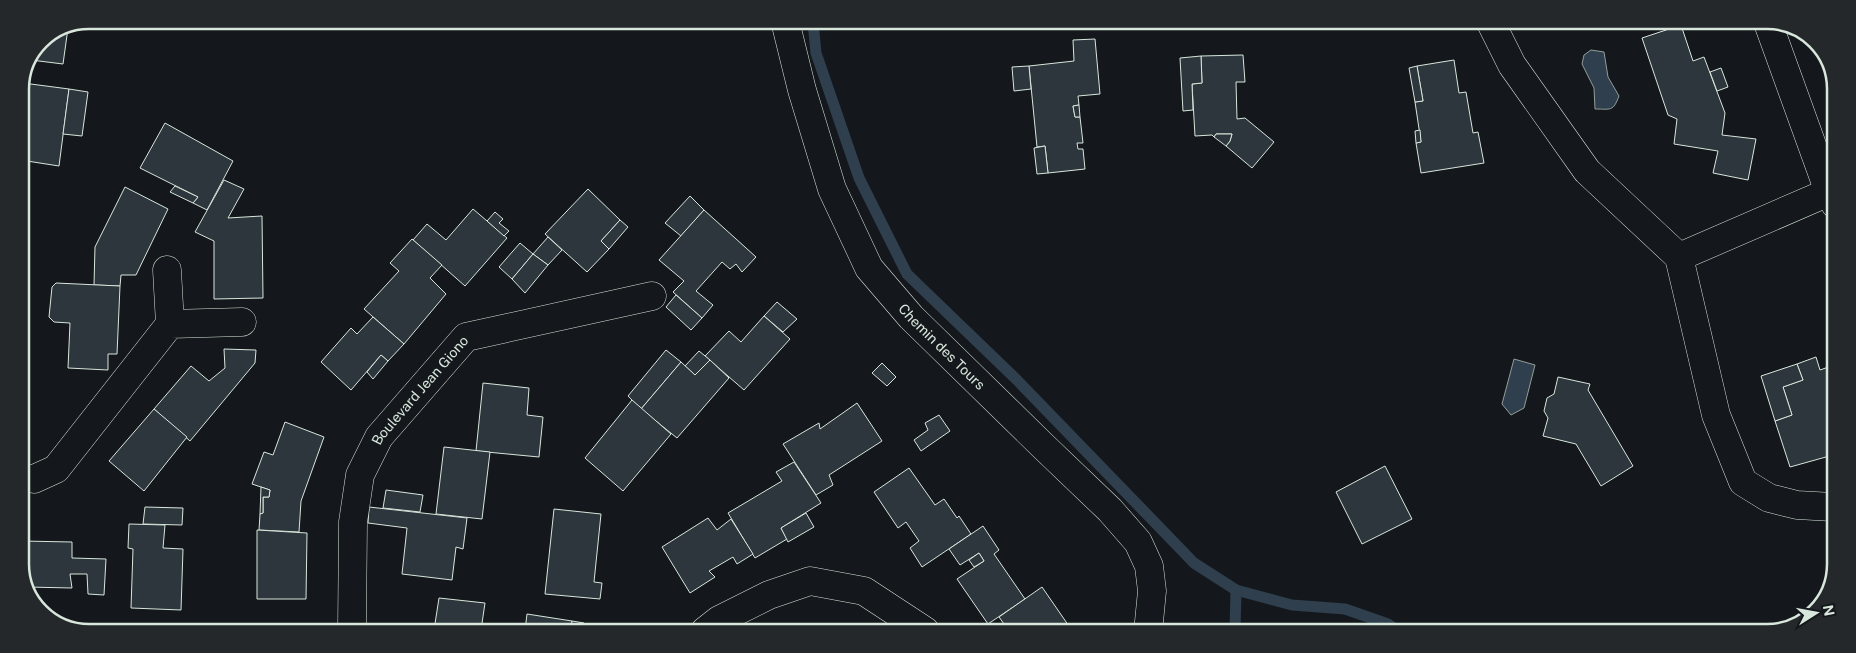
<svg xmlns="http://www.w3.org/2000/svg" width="1856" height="653" viewBox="0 0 1856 653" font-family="'Public Sans',sans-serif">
<rect width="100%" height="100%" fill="#14181c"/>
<g fill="#2f3f4d" stroke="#939e99">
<path d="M1591,50L1604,52L1608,77L1619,96C1613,112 1611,109 1595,109L1594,88L1582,64L1584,55Z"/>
<polygon points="1514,359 1535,365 1524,408 1511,415 1502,404"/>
</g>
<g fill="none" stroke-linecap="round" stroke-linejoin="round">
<g stroke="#2f3f4d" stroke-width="11">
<polyline points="813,22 816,53 859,178 907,274 1017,380 1194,563 1236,590 1292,605 1345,609 1388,624 1400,632"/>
<polyline points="1235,632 1236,590"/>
</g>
</g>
<g fill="#2c363c" stroke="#d8e6dc">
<polygon points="1681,25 1693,61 1704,57 1725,113 1722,135 1756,139 1748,180 1713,173 1718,151 1674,144 1677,119 1668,115 1642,38"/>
<polygon points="68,28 63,64 31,60 40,40"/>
<polygon points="1095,39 1100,94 1078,96 1079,105 1073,106 1075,117 1080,117 1083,143 1077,143 1078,149 1083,149 1085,169 1048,173 1045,146 1037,147 1029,66 1074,61 1073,40"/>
<polygon points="1243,55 1245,82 1236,82 1237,119 1245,118 1274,142 1252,168 1226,146 1230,141 1232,134 1216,134 1214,137 1212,135 1195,136 1192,84 1202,83 1201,56"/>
<polygon points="1201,56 1202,83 1192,84 1193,110 1183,111 1180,58"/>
<polygon points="1454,60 1459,93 1466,92 1473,133 1478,132 1484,163 1421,173 1416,143 1421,142 1415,102 1423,101 1417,66"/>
<polygon points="1029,66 1031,89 1014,91 1012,67"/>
<polygon points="1417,66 1423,101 1415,102 1409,68"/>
<polygon points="1721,68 1728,87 1717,91 1710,72"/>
<polygon points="23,83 69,89 59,166 27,161 28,148 20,147 20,102"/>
<polygon points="69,89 88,92 82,136 63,134"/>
<polygon points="1079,105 1080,117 1075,117 1073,106"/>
<polygon points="165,123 233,161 207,210 193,203 198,197 140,168"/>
<polygon points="1420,130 1421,142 1416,143 1415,131"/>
<polygon points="1216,134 1232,134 1230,141 1226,146 1214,137"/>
<polygon points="1045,146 1048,173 1037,174 1034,148"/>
<polygon points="224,180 244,189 228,218 262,216 263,298 214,299 214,241 195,232"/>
<polygon points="20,181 29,182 23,227 20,227"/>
<polygon points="175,186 198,197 193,203 170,192"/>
<polygon points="125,187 168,209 136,275 121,275 120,286 94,285 95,247"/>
<polygon points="588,189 620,220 601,241 609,249 587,272 545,234"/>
<polygon points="690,196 704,210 681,236 665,223"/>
<polygon points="473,209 507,238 465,286 413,240 427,224 446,240"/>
<polygon points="704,210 756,257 742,272 736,264 730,269 722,262 696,291 713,305 702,318 673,292 684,281 659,260"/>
<polygon points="495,212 503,219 499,223 509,231 504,236 487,221"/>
<polygon points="620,220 628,227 609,249 601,241"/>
<polygon points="548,237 562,250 548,265 533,254"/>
<polygon points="412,239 442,265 430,278 446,294 404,344 364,309 399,271 390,263"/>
<polygon points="520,243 533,254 512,279 499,267"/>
<polygon points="533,254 548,265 525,293 512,279"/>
<polygon points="56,283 120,286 117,354 108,354 108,370 68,368 70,323 54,322 49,317 52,287"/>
<polygon points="676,295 702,318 691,330 666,307"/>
<polygon points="777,302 797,319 783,332 764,316"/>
<polygon points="764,316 790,339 744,390 705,356 729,331 741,342"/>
<polygon points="373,317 404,344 388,361 381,355 351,390 321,362 351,328 357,334"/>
<polygon points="224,349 256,350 255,363 190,441 154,409 191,366 209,381 225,368"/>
<polygon points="666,350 681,362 641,409 628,396"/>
<polygon points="699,351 710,360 695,375 685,366"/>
<polygon points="381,355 388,361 373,379 367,372"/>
<polygon points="1816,357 1820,370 1834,365 1834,398 1828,400 1834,420 1833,455 1790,467 1775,421 1792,415 1783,387 1803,380 1797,364"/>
<polygon points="710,360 729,378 677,438 641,409 681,362 695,375"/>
<polygon points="882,363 896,377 887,386 872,373"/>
<polygon points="1797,364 1803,380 1783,387 1792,415 1775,421 1761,376"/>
<polygon points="1558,377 1590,384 1588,390 1633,466 1601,486 1576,444 1543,436 1548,418 1544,411 1547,398 1554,394"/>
<polygon points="483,383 529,388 527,415 543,417 539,457 476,451"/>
<polygon points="632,400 671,434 623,491 585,458"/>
<polygon points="857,403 882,441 829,475 833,485 816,495 783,444 819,423 820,429"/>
<polygon points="154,409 187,437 144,491 109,461"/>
<polygon points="939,415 950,431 921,451 914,440 928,430 925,423"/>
<polygon points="285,422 324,437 301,501 299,532 259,530 260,514 263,513 263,497 269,497 270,490 252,484 264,452 273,455"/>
<polygon points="444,447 490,452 482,519 436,514"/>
<polygon points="794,462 821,503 781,528 787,539 755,558 728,513 782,481 776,472"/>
<polygon points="1385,466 1412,519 1362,544 1336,492"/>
<polygon points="909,468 935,505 944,499 957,518 959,516 971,534 922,567 910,548 919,541 906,522 898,528 874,492"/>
<polygon points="261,487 270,490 269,497 263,497 263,513 260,514"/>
<polygon points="386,490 423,495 420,512 383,508"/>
<polygon points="145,507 183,508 182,525 143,524"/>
<polygon points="369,507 467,518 463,549 456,547 452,580 402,574 407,528 368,523"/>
<polygon points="554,509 601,514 594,582 602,583 600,599 545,594"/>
<polygon points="806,513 814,527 788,542 781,528"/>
<polygon points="708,518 717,530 731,519 753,554 737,564 733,557 709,571 715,577 690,593 662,547"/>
<polygon points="129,524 165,525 163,548 183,549 181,610 131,608 133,549 128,548"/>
<polygon points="983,526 999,550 994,554 1025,599 988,624 957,579 984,561 979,553 960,565 949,549"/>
<polygon points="257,530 307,533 306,599 257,599"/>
<polygon points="22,541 72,542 72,558 106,559 104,595 88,594 87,574 70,574 72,588 27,587 22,573"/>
<polygon points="979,553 984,561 974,567 969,560"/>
<polygon points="1042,587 1073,632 1009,631 999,617"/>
<polygon points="439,598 485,603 481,630 434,630"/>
<polygon points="527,614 572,621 571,631 525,630"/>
<polygon points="572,621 584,623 583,631 571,631"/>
</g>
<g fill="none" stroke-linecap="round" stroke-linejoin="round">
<g stroke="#d8e6dc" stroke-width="29">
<g id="street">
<path id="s1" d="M785,21L802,90L832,189L869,268L911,317L1042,445L1110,510L1138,542L1149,566L1152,591L1148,632"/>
<polyline points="1491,23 1512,65 1587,171 1679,257 1829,192"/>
<polyline points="1679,257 1716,415 1743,482 1769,498 1797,505 1833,507"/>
<polyline points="167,270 170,324"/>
<polyline points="20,477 34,479 56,469 170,324 242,322"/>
<path id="s2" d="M352,630L353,522L360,475L379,437L466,337L652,296"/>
<polyline points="705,631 719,620 769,595 810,581 864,591 925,631"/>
</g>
</g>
<g stroke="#d8e6dc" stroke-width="29">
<polyline id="primary" points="1768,23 1829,192 1835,204"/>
</g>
<use href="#street" stroke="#14181c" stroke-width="28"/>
<use href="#primary" stroke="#14181c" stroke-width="28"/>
</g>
<g text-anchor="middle" stroke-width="4" stroke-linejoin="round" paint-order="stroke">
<g font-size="14" fill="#d8e6dc" stroke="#14181c">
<text dy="5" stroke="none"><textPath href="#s1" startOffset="369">Chemin des Tours</textPath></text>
<text dy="5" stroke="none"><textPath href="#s2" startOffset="260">Boulevard Jean Giono</textPath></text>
</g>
</g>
<path d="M0 0H1856V653H0ZM89 29H1767A60 60 0 0 1 1827 89V564A60 60 0 0 1 1767 624H89A60 60 0 0 1 29 564V89A60 60 0 0 1 89 29Z" fill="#24282b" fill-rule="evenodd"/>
<path fill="none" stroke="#d8e6dc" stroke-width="2.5" d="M89 29H1767A60 60 0 0 1 1827 89V564A60 60 0 0 1 1767 624H89A60 60 0 0 1 29 564V89A60 60 0 0 1 89 29Z"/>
<g transform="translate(1816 613) rotate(79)" stroke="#14181c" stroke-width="4" paint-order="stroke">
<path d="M0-4L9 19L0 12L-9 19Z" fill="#d8e6dc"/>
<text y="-8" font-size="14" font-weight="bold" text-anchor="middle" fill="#d8e6dc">N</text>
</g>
</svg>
